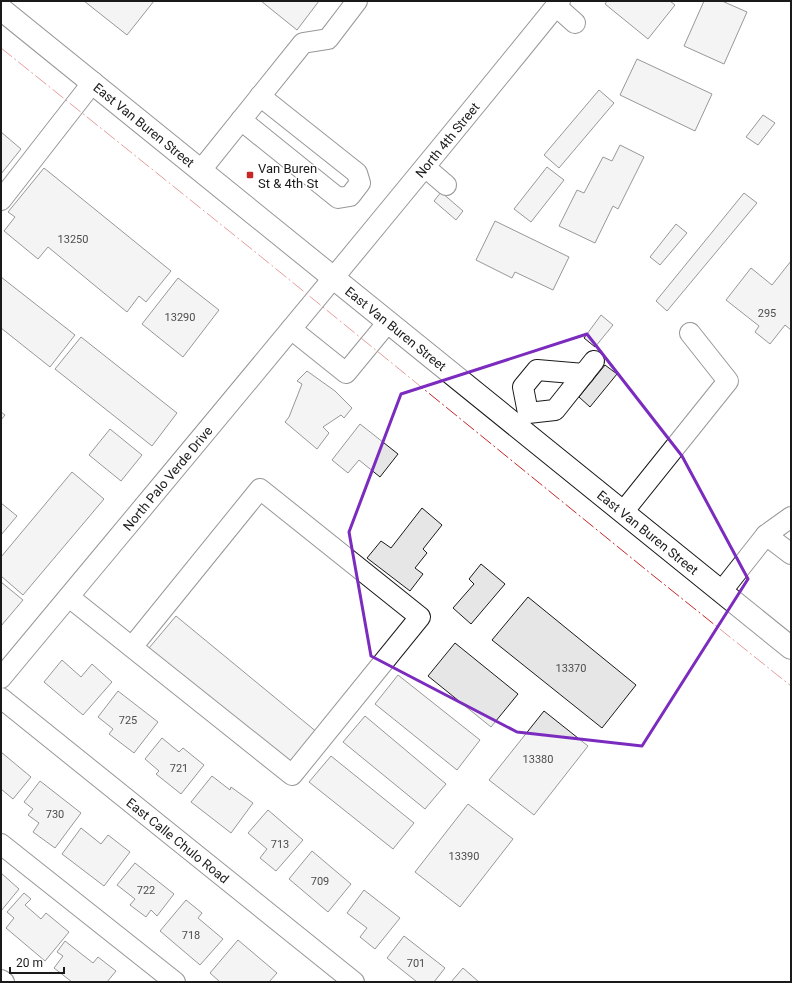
<svg xmlns="http://www.w3.org/2000/svg" width="792" height="983" viewBox="0 0 792 983" font-family="Roboto,sans-serif">
<rect width="100%" height="100%" fill="#fff"/>
<g fill="#e6e6e6" stroke="#1a1a1a">
<polygon points="84,1 154,1 127,35"/>
<polygon points="261,1 319,1 297,30"/>
<polygon points="607,1 670,1 675,5 648,39 605,4"/>
<polygon points="704,1 722,1 747,12 724,64 684,46"/>
<polygon points="637,59 712,94 695,131 620,95"/>
<polygon points="599,90 614,103 559,168 544,155"/>
<polygon points="763,115 775,123 758,145 746,137"/>
<polygon points="1,132 21,149 1,174"/>
<polygon points="620,145 644,157 618,209 613,206 595,243 559,226 577,190 584,193 603,157 612,161"/>
<polygon points="547,167 564,180 531,222 514,209"/>
<polygon points="44,168 171,271 146,302 139,296 127,312 48,247 38,259 4,231 15,217 8,212"/>
<polygon points="441,192 463,211 456,220 434,201"/>
<polygon points="744,193 757,203 667,311 656,301"/>
<polygon points="495,221 569,257 553,290 515,272 512,278 476,260"/>
<polygon points="676,224 687,233 660,265 650,257"/>
<polygon points="791,261 791,330 785,325 770,344 755,332 759,326 726,300 751,268 772,285"/>
<polygon points="1,277 75,335 50,367 1,328"/>
<polygon points="178,278 219,310 183,357 142,324"/>
<polygon points="601,315 613,325 595,347 584,338"/>
<polygon points="81,337 177,413 152,446 55,369"/>
<polygon points="605,365 617,374 590,407 579,397"/>
<polygon points="307,371 335,391 352,408 344,418 341,415 323,427 329,433 317,449 285,422 289,417 302,384 297,381"/>
<polygon points="1,412 5,415 1,420"/>
<polygon points="360,424 398,454 380,477 359,460 348,473 332,460"/>
<polygon points="110,429 142,455 121,481 89,455"/>
<polygon points="72,472 104,499 23,595 1,576 1,557"/>
<polygon points="1,503 17,516 1,535"/>
<polygon points="422,508 442,525 423,549 427,553 415,568 423,574 410,591 367,558 381,541 391,548"/>
<polygon points="481,564 505,584 471,624 453,608 474,584 469,579"/>
<polygon points="1,582 23,600 1,626"/>
<polygon points="528,597 636,685 602,728 492,640"/>
<polygon points="176,616 318,733 292,765 149,648"/>
<polygon points="455,643 518,694 491,727 428,676"/>
<polygon points="62,660 81,677 92,664 112,682 83,715 44,682"/>
<polygon points="398,675 480,740 457,770 375,704"/>
<polygon points="118,691 158,722 134,753 109,734 113,729 98,717"/>
<polygon points="544,711 588,746 534,815 489,780"/>
<polygon points="365,716 446,784 425,809 343,742"/>
<polygon points="162,738 179,752 183,748 204,765 181,794 156,774 159,771 145,759"/>
<polygon points="1,752 31,777 13,799 1,789"/>
<polygon points="331,756 414,823 393,849 309,782"/>
<polygon points="212,776 230,790 231,787 253,803 231,833 191,802"/>
<polygon points="40,781 81,813 55,848 33,832 39,823 28,815 33,809 24,802"/>
<polygon points="468,804 513,839 460,907 415,872"/>
<polygon points="268,810 303,840 276,871 260,858 267,849 248,833"/>
<polygon points="81,828 101,844 108,835 130,852 104,886 62,854"/>
<polygon points="312,851 351,884 328,912 289,879"/>
<polygon points="135,863 174,894 157,916 151,910 146,917 130,905 135,899 117,885"/>
<polygon points="1,873 19,889 1,911"/>
<polygon points="364,890 400,918 375,949 360,937 367,928 347,913"/>
<polygon points="24,893 31,899 25,905 41,919 46,913 69,932 45,961 6,928 14,918 7,912"/>
<polygon points="186,900 202,913 198,918 223,939 200,965 160,931"/>
<polygon points="404,936 445,968 434,982 417,982 387,958"/>
<polygon points="238,940 277,973 269,982 220,982 210,973"/>
<polygon points="65,941 93,963 98,957 116,971 107,982 72,982 54,968 63,956 57,952"/>
<polygon points="463,968 479,982 451,982"/>
</g>
<g fill="none" stroke-linecap="round" stroke-linejoin="round">
<g stroke="#1a1a1a" stroke-width="22">
<g id="minor">
<polyline points="556,6 575,23"/>
<polyline points="241,120 338,198 350,196 360,183 357,173 260,96"/>
<polyline points="425,167 446,185"/>
<polyline points="201,170 303,43 328,39 357,1"/>
<polyline points="1,200 93,82"/>
<polyline points="291,329 346,373 388,322"/>
<polyline points="584,374 537,370 523,387 528,413 555,410 594,361"/>
<polyline points="623,512 728,381 690,333"/>
<polyline points="766,535 791,517"/>
<polyline points="721,592 766,535 791,554"/>
<polyline points="69,597 292,775 420,617 260,489 132,647"/>
<path id="s1" d="M1,678C188,453 376,229 560,1"/>
<path id="s2" d="M1,698L354,982"/>
<polyline points="1,844 175,982"/>
<polyline points="1,980 4,982"/>
</g>
</g>
<g stroke="#1a1a1a" stroke-width="24">
<g id="major">
<path id="s3" d="M1,9L791,648"/>
</g>
</g>
<use href="#minor" stroke="#fff" stroke-width="20"/>
<use href="#major" stroke="#fff" stroke-width="22"/>
<polyline stroke="#c62828" stroke-width="1" stroke-dasharray="14 3 2 3" stroke-linecap="butt" points="1,48 254,251 650,573 791,686"/>
</g>
<path d="M0 0H792V983H0ZM587,334L682,456L748,579L642,746L517,732L371,656L349,532L401,394Z" fill="#fff" fill-opacity=".55" fill-rule="evenodd"/>
<path fill="none" stroke="#7b2cbf" stroke-width="3" stroke-linejoin="round" d="M587,334L682,456L748,579L642,746L517,732L371,656L349,532L401,394Z"/>
<rect fill="#c62828" stroke="#fff" stroke-width="1.5" x="246" y="171" width="8" height="8" rx="2"/>
<g text-anchor="middle" stroke-width="3" stroke-linejoin="round" paint-order="stroke">
<g font-size="11" fill="#4d4d4d">
<text x="73" y="243">13250</text>
<text x="767" y="317">295</text>
<text x="180" y="321">13290</text>
<text x="571" y="672">13370</text>
<text x="128" y="724">725</text>
<text x="538" y="763">13380</text>
<text x="179" y="772">721</text>
<text x="55" y="818">730</text>
<text x="280" y="848">713</text>
<text x="464" y="860">13390</text>
<text x="320" y="885">709</text>
<text x="146" y="894">722</text>
<text x="191" y="939">718</text>
<text x="416" y="967">701</text>
</g>
<g font-size="13" fill="#1a1a1a" stroke="#fff">
<text dy="5" stroke="none"><textPath href="#s3" startOffset="184">East Van Buren Street</textPath></text>
<text dy="5" stroke="none"><textPath href="#s1" startOffset="699">North 4th Street</textPath></text>
<text dy="5" stroke="none"><textPath href="#s3" startOffset="508">East Van Buren Street</textPath></text>
<text dy="5" stroke="none"><textPath href="#s1" startOffset="260">North Palo Verde Drive</textPath></text>
<text dy="5" stroke="none"><textPath href="#s3" startOffset="832">East Van Buren Street</textPath></text>
<text dy="5" stroke="none"><textPath href="#s2" startOffset="227">East Calle Chulo Road</textPath></text>
</g>
<g font-size="13" fill="#1a1a1a" stroke="#fff" text-anchor="start">
<text x="258" y="173">Van Buren<tspan x="258" dy="15">St &amp; 4th St</tspan></text>
</g>
</g>
<rect width="792" height="983" fill="none" stroke="#1a1a1a" stroke-width="4"/>
<path d="M10 967v6h54v-6" fill="none" stroke="#1a1a1a" stroke-width="2"/>
<text x="16" y="967" font-size="12" fill="#1a1a1a" stroke="#ffffff" stroke-width="3" paint-order="stroke">20 m</text>
</svg>
